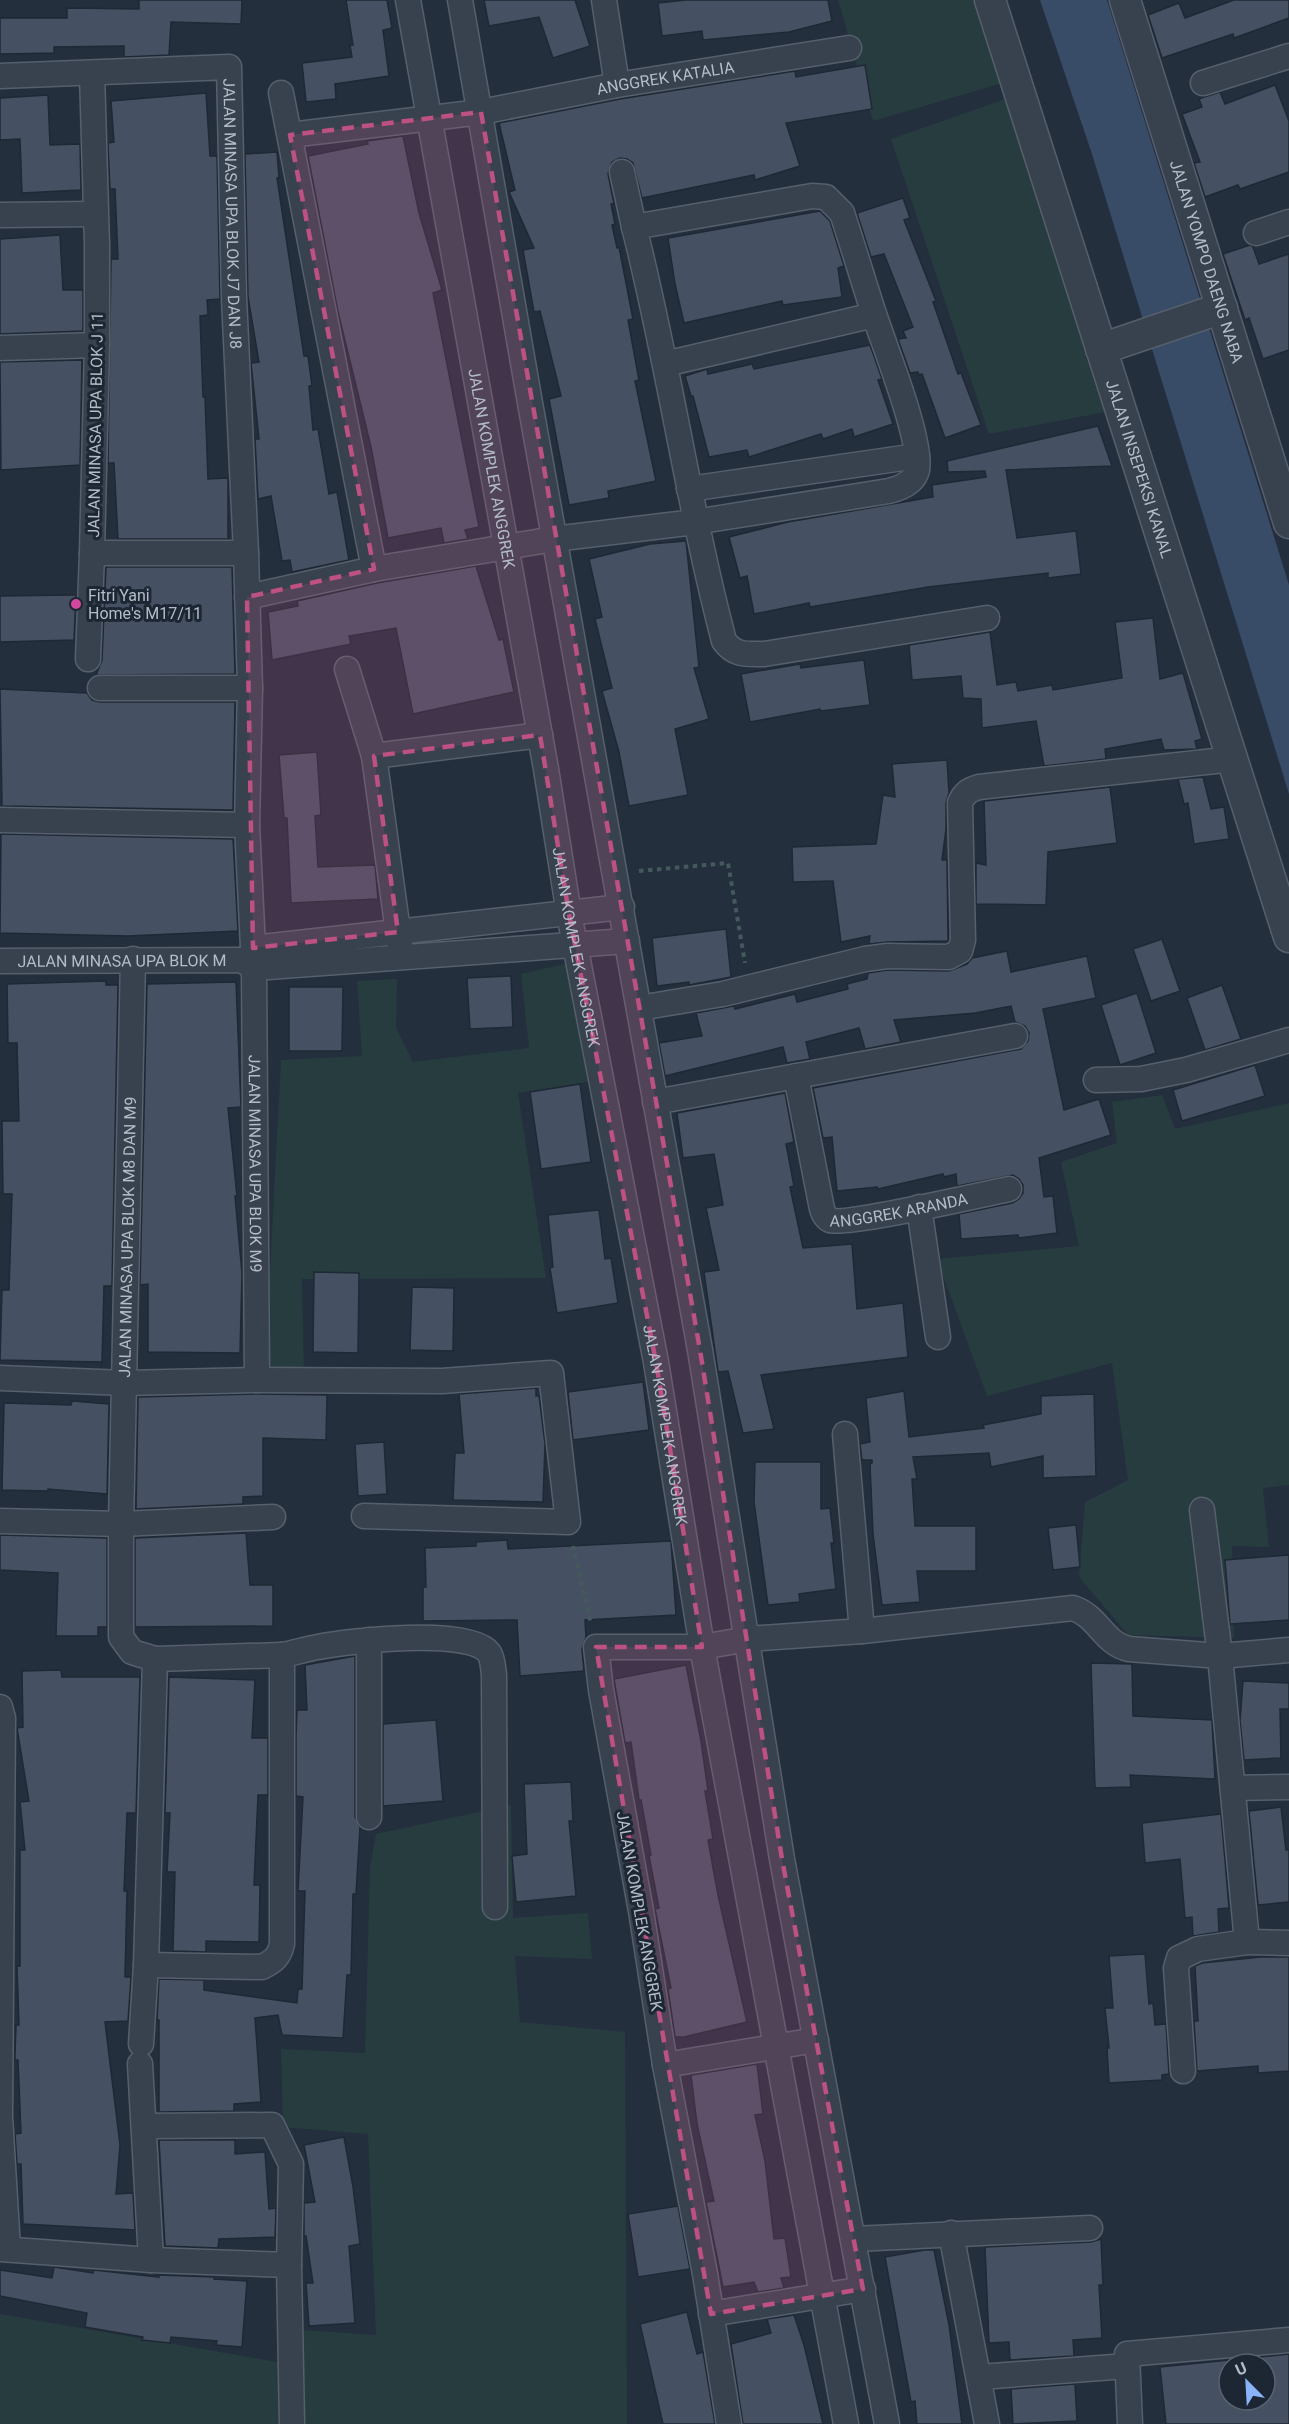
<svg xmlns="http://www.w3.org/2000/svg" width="1289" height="2424" viewBox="0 0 1289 2424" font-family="Roboto,sans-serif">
<rect width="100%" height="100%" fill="#242f3e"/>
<g fill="#263c3f">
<polygon points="838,0 979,0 1006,82 873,121"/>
<polygon points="1011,97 1105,412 989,434 891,139"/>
<polygon points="565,964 593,1081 518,1093 546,1278 302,1279 304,1373 265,1365 281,1060 362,1056 357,981 397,979 396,1028 413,1062 529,1048 521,974"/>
<polygon points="1162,1095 1175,1129 1289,1103 1289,1485 1263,1488 1269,1547 1232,1546 1234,1638 1128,1635 1079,1577 1085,1502 1128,1480 1112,1363 987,1396 937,1259 1079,1246 1061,1162 1117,1143 1112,1102"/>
<polygon points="511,1805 513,1918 588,1913 592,1959 515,1956 520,2022 625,2032 627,2424 0,2424 0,2314 283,2363 287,2329 376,2335 368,2134 283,2127 281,2049 365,2053 370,1868 376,1834"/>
</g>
<polygon fill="#394c67" points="1040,0 1107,0 1289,585 1289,794 1092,154"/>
<g fill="#455162" stroke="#1f2835" stroke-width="1.5" fill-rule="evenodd">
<polygon points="139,0 242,0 241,24 171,22 169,55 124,57 124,46 54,47 54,53 0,54 0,18 67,18 67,8 139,9"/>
<polygon points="346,0 387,0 392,28 383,30 389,76 335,84 336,99 306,102 302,63 352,57 350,45 353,45"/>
<polygon points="484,0 575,0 590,46 553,58 539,17 489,26"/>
<polygon points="686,0 828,0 832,21 789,32 703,40 702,31 662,36 658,3"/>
<polygon points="1234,0 1289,0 1289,18 1234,38 1233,34 1162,58 1148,15 1179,3 1185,18"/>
<polygon points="865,65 872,109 786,123 800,166 755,180 754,175 642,198 633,163 627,159 620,158 612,162 608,174 614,204 611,204 615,224 612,225 617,248 619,247 633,319 628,320 639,380 635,381 656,481 608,491 609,498 569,505 549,399 561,396 540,311 534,312 523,250 534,248 509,192 515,190 499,123 620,99 795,71 796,77"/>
<polygon points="1275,85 1289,121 1289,172 1240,189 1238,185 1205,197 1194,163 1200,162 1182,114 1202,107 1199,99 1204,97 1220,92 1225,104"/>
<polygon points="206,93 210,156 217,156 220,299 207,300 208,315 200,316 203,397 205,397 208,479 228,478 228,539 118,539 114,463 108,463 111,259 118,259 115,189 110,189 108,143 114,142 111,101"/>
<polygon points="48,95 50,145 80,144 81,190 22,193 20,139 0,140 0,98"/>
<polygon points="403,136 419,213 442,290 433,293 479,527 465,530 468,539 444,543 441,528 388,538 371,447 338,312 308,156 368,144 367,141"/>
<polygon points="277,152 279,178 277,178 304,356 308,356 312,386 309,386 313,430 318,429 329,494 337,492 349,560 292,572 290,560 282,561 271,496 258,499 255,439 259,439 251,363 259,362 248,297 245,154"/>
<polygon points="903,198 910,218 904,220 936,301 933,302 958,374 961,373 981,425 945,438 922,374 919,375 918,372 910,373 898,339 906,338 903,331 913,327 884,254 871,257 857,213"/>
<polygon points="820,211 830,221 844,266 838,268 842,297 783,305 782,301 684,323 675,284 668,238"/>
<polygon points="60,235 63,290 83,290 83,331 0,334 0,239"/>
<polygon points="1250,245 1253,247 1259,264 1289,254 1289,350 1263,359 1249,318 1245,320 1223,254"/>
<polygon points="870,345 882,379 878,380 893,424 854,437 852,429 823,439 821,434 749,457 747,450 709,457 693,396 691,396 685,376 707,369 708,374 752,364 754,369"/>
<polygon points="82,360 80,465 1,470 0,362"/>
<polygon points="1098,426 1112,466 1006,470 1017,538 1076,531 1081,574 1048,578 1048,573 928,587 810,607 809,603 754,614 747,576 740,578 729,537 788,522 933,497 932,485 986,477 985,471 948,472 947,461"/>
<polygon points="686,541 699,667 694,668 709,719 675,729 688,795 629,806 619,752 602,691 612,688 595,619 602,617 589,559 650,544"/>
<polygon points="476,566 499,640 503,639 514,692 413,714 396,628 349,636 351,644 272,660 268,612 298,606 297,601 377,583"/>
<polygon points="106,567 232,567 235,674 96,675 102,660"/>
<polygon points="72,595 76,595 74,640 0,642 0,596"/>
<polygon points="1153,618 1160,679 1183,673 1202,739 1195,741 1197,749 1164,750 1161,739 1105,749 1106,759 1044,766 1036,721 982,728 981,699 963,698 961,676 912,680 909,645 990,632 997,685 1016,682 1018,691 1052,685 1053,690 1122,678 1115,622"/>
<polygon points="864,660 870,705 821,711 820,709 750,722 741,674 800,664 801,668"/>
<polygon points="0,689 87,693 92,700 100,702 235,702 233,810 2,806"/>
<polygon points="317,752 321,815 315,816 318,867 375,865 378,899 291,903 287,818 284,818 279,755"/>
<polygon points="947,760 949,793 946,803 946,829 942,860 947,860 948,941 887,942 869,944 870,936 841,942 833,881 793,882 792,847 876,844 883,795 895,797 892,764"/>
<polygon points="1203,777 1211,809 1224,807 1229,839 1194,844 1188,803 1184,804 1178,779"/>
<polygon points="1110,787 1117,843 1048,852 1046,905 976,904 976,863 986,865 984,801"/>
<polygon points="1,834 233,839 238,931 128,936 0,933"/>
<polygon points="726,929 731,977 689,985 689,982 657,986 652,938"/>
<polygon points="1162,939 1180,991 1151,1001 1133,949"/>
<polygon points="1007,951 1011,972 1087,956 1096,998 1043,1009 1064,1110 1099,1099 1111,1135 1039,1158 1044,1197 1053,1196 1057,1233 1019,1238 1018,1235 961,1239 959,1214 1012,1203 1019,1199 1023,1193 1023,1185 1019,1179 1013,1175 957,1186 956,1174 944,1177 943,1174 878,1189 877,1187 837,1191 832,1137 823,1138 813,1088 1021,1049 1028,1041 1029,1033 1025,1026 1015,1022 1011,1006 975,1013 894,1020 901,1042 865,1049 859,1028 806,1042 810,1059 787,1063 783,1047 665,1076 659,1043 702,1036 696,1013 734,1006 735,1009 795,994 797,1002 848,989 847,984 867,979 868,973 888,970 949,971 967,964 972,958"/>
<polygon points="511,976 513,1027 470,1029 467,978"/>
<polygon points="106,981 106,985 118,985 112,1286 104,1286 102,1362 0,1360 2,1290 9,1290 12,1194 3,1194 2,1121 19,1121 17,1043 8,1043 7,984"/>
<polygon points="236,982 241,1107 228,1108 237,1196 235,1196 242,1273 240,1353 148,1352 148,1284 140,1285 147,984"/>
<polygon points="1222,985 1241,1039 1205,1050 1187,998"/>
<polygon points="289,987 343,987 342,1051 289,1051"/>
<polygon points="1137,993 1156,1053 1120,1065 1101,1005"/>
<polygon points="1255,1065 1265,1096 1182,1121 1173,1090"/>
<polygon points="580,1084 591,1162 541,1169 530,1092"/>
<polygon points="785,1093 794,1142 786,1144 794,1186 790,1187 803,1248 852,1244 857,1309 903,1303 908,1357 761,1375 774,1429 743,1433 728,1371 718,1372 704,1272 719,1270 706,1208 723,1205 714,1154 683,1158 677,1113"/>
<polygon points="599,1210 605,1259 611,1258 618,1303 557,1313 550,1268 553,1267 548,1215"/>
<polygon points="314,1272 359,1273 358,1353 313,1352"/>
<polygon points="412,1287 454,1288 453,1351 410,1350"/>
<polygon points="643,1382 649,1430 573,1440 568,1392"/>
<polygon points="536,1388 536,1396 539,1396 545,1444 543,1502 453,1500 455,1453 464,1453 459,1394"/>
<polygon points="904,1391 909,1437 984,1428 983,1425 1041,1414 1041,1396 1094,1394 1096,1476 1043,1478 1043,1456 991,1467 989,1453 913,1457 917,1479 912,1479 915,1526 976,1526 976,1571 917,1571 920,1602 882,1605 873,1534 870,1464 872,1463 872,1460 862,1460 860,1444 870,1442 866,1398"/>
<polygon points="257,1394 327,1395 326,1440 263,1438 263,1496 243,1497 243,1504 136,1509 138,1397"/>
<polygon points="72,1401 109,1404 107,1494 48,1489 48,1491 2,1490 4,1403 71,1405"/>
<polygon points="384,1442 387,1494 358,1496 355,1444"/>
<polygon points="755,1462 821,1462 821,1509 830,1508 834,1543 831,1543 836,1589 799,1594 800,1602 768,1605 754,1502"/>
<polygon points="1076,1525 1080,1567 1053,1570 1048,1528"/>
<polygon points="246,1533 250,1585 273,1585 273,1626 135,1627 135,1538"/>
<polygon points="0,1535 107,1538 107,1627 98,1627 98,1636 56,1636 58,1573 0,1570"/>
<polygon points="507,1540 508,1549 671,1541 676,1615 585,1620 586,1637 582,1649 584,1671 520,1676 517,1620 423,1621 423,1587 426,1587 425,1548 476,1546 476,1542"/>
<polygon points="1289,1555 1289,1620 1230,1624 1225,1560"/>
<polygon points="355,1656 355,1817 360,1827 356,1894 353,1894 351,1975 347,1975 343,2038 282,2035 278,2015 255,2018 261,2102 234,2104 234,2111 159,2112 159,2020 157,2020 159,1979 204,1980 204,1990 297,2003 298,1989 302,1989 305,1891 298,1891 303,1797 296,1796 296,1736 297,1710 307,1710 305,1665"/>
<polygon points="1091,1663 1132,1664 1133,1716 1212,1720 1215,1779 1130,1775 1131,1787 1095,1788"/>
<polygon points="686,1665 701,1741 708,1791 705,1791 713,1839 708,1840 718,1895 747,2022 684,2037 675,2037 668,1989 671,1988 655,1909 659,1908 649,1856 651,1855 641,1800 639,1800 631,1742 625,1743 614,1679"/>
<polygon points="61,1670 62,1677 140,1677 136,1813 127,1813 124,1891 127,1891 125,1977 131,1977 128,2021 105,2022 120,2145 116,2194 133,2193 135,2230 23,2224 21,2164 17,2164 15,2134 21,2133 18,2060 15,2060 15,2054 16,2025 19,2025 17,1966 20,1966 20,1850 25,1850 20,1802 29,1801 17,1728 23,1727 22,1671"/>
<polygon points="169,1677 255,1680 252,1738 268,1738 268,1795 258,1795 254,1885 260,1885 259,1942 206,1941 206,1952 173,1951 175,1872 167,1872 170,1813 165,1813"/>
<polygon points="1243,1681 1289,1683 1289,1709 1280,1709 1281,1758 1244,1760 1240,1721"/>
<polygon points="436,1720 443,1801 383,1806 383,1724"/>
<polygon points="571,1782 573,1821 569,1821 576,1896 516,1902 512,1856 527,1854 524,1784"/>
<polygon points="1281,1807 1286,1850 1289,1850 1289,1902 1258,1905 1249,1811"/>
<polygon points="1221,1814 1229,1908 1218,1909 1219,1932 1193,1936 1192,1917 1185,1918 1180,1859 1145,1863 1142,1823"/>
<polygon points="1145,1954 1149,2004 1153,2003 1155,2025 1166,2024 1169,2074 1162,2075 1162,2080 1109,2083 1107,2048 1109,2048 1105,2008 1113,2008 1109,1956"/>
<polygon points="1261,1957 1289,1957 1289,2071 1258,2073 1258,2066 1197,2071 1194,2021 1198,2021 1195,1966 1202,1963"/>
<polygon points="757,2064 763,2114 755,2115 765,2161 774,2239 785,2238 791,2277 781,2278 784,2288 758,2292 754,2282 723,2287 706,2202 714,2201 697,2124 691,2075"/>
<polygon points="344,2137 353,2187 360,2244 349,2246 355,2323 309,2326 306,2283 313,2283 306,2236 304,2236 304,2203 315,2202 304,2145"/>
<polygon points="159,2140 235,2140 235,2154 265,2152 269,2209 276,2208 275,2237 219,2239 218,2248 165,2246"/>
<polygon points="678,2206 690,2269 638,2277 628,2214"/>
<polygon points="1101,2239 1103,2285 1099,2285 1102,2338 1073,2340 1074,2356 1010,2360 1009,2342 989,2343 985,2247 1091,2242"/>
<polygon points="925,2250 934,2250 949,2325 962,2424 917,2424 915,2401 911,2402 885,2257"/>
<polygon points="54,2267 93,2273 94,2270 159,2277 158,2275 214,2277 214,2279 247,2281 242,2347 216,2345 217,2341 171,2337 170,2343 142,2340 143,2337 85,2327 87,2313 0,2296 0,2270 52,2278"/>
<polygon points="687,2312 697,2354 703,2352 715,2424 663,2424 640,2324"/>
<polygon points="794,2315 804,2345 823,2424 743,2424 731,2344 771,2333 767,2319"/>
<path d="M1289,2354V2424H1166L1160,2367ZM1229,2364H1265V2400H1229Z"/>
<polygon points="1075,2384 1077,2421 1013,2424 1011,2389"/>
</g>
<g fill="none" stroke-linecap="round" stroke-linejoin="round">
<g stroke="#565f6c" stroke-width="27">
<g id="minor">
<path id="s1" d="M408,0L546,769L569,914L656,1362L702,1647L846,2424"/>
<polyline points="460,0 530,403 700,1350 782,1859 887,2424"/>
<polyline points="604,0 617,85"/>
<path id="s2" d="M92,73L97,245V345L92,553H246L250,688L247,825L254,968L257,1380"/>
<path id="s3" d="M0,76L229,67L234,298L246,553"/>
<polyline points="1203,83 1289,56"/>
<polyline points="281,93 374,569"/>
<path id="s4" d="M290,135L481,112L617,85L849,48"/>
<polyline points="622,172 634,227"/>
<polyline points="0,215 94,214"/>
<polyline points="1256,233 1289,222"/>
<polyline points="0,348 97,345"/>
<polyline points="665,364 874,315"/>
<polyline points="689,489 917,456"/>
<path d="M247,597L374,569L554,539L695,522L889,491C901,488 914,483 917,470C923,442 884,345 874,314C863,280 853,246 842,213L826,197L812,196L634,227C669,364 688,504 724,641C735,656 747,654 764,654L987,618"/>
<polyline points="88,659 92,553"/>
<polyline points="347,669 374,756 400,946"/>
<polyline points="100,688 250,688"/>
<polyline points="374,756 540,735"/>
<polyline points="0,820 247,825"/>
<polyline points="253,948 622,907"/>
<path id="s5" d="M0,961L242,960L254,968L627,941"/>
<path d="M639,1008L723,994L865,959L887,956L949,957L960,951L963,940L960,803C964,793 969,790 979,787L1233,759"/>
<path id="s6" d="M796,1076L821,1204C822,1210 824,1217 830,1220C844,1226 985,1194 1009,1189"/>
<polyline points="1096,1080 1141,1079 1186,1070 1289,1040"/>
<polyline points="655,1102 1015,1036"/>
<polyline points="919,1207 938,1337"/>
<polyline points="0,1378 125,1383 257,1380 442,1381 551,1373 568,1522 364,1516"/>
<polyline points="845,1434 862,1631"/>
<polyline points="273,1517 121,1524 121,1637 132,1652 155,1659 282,1655"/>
<path id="s7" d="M0,1521L121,1524L133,959"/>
<polyline points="369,1640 369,1817"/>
<path d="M155,1659L146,1965L262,1967C274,1961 279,1957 282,1944V1655C294,1653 306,1649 318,1647C348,1641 470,1627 489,1653C493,1659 493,1668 494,1675L495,1907"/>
<polyline points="0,1707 3,1718 0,2116 8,2249"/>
<polyline points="1233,1788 1289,1787"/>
<polyline points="1247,1942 1289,1943"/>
<polyline points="141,2044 146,1965"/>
<polyline points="665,2065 816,2040"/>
<polyline points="1183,2071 1176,1968 1179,1958 1198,1949 1247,1942 1220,1656 1202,1510"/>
<polyline points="144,2126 272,2125 291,2164 289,2265 151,2260"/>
<polyline points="951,2233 987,2424"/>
<polyline points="854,2239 1090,2228"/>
<polyline points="0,2249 151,2260 140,2064"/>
<polyline points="289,2265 292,2424"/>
<polyline points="711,2314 863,2289"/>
<polyline points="980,2377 1127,2366"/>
<path d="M729,2424L705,2274L665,2065L641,1911L601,1690L596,1647H702L748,1639L862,1631L1073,1608C1098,1616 1104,1644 1129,1649L1220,1656L1289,1650"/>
<polyline points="1130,2424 1127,2354 1289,2340"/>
</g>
</g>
<g stroke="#565f6c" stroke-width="33">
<g id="tertiary">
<path id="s8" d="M990,0L1289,937"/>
<path id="s9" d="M1125,0L1289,523"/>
<polyline points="1101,349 1222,308"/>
</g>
</g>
<g stroke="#44595c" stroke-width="4" stroke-dasharray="4.5 4.5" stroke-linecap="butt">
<polyline points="639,871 728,863 745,963"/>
<polyline points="573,1546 591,1624"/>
</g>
<use href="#minor" stroke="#38414e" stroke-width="24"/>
<use href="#tertiary" stroke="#38414e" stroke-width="30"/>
</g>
<path fill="#bd5182" fill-opacity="0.2" stroke="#bd5182" stroke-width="4.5" stroke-dasharray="12 8" stroke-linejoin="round" d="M481,112L700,1350L782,1859L863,2289L711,2314L596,1647H702L656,1362L569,914L540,735L374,756L398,932L253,948L247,597L374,569L290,135Z"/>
<circle fill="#d1479c" stroke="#1d2633" stroke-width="2" cx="76" cy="604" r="6"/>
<g text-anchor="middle" stroke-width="6" stroke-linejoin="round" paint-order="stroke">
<g font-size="16" fill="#b4bcc9" stroke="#1d2633">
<text dy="6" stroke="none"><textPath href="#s4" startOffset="380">ANGGREK KATALIA</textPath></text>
<text dy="6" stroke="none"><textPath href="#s3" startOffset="376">JALAN MINASA UPA BLOK J7 DAN J8</textPath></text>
<text dy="6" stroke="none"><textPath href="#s9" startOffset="274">JALAN YOMPO DAENG NABA</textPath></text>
<text transform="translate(95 425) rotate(-89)" y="6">JALAN MINASA UPA BLOK J 11</text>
<text dy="6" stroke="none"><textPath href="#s1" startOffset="476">JALAN KOMPLEK ANGGREK</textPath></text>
<text dy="6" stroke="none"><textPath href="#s8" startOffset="492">JALAN INSEPEKSI KANAL</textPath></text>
<text dy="6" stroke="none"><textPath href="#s1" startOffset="962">JALAN KOMPLEK ANGGREK</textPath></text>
<text dy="6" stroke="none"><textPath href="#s5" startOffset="122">JALAN MINASA UPA BLOK M</textPath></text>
<text dy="6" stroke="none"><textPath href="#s2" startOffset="1245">JALAN MINASA UPA BLOK M9</textPath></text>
<text dy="6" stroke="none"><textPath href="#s6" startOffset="219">ANGGREK ARANDA</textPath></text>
<text dy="6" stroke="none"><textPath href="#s7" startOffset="408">JALAN MINASA UPA BLOK M8 DAN M9</textPath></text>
<text dy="6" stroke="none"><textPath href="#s1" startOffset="1448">JALAN KOMPLEK ANGGREK</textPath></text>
<text transform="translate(640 1911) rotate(80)" y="6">JALAN KOMPLEK ANGGREK</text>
</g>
<g font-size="16" fill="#b4bcc9" stroke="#1d2633" text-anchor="start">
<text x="88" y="601">Fitri Yani<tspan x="88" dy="18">Home's M17/11</tspan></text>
</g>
</g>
<g transform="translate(1247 2382) rotate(336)"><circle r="28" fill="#1d2633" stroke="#59626f" stroke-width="1.5"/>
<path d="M0-4.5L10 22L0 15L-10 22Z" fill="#8ab4f8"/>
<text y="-9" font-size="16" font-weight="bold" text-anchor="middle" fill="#b4bcc9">U</text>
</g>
</svg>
